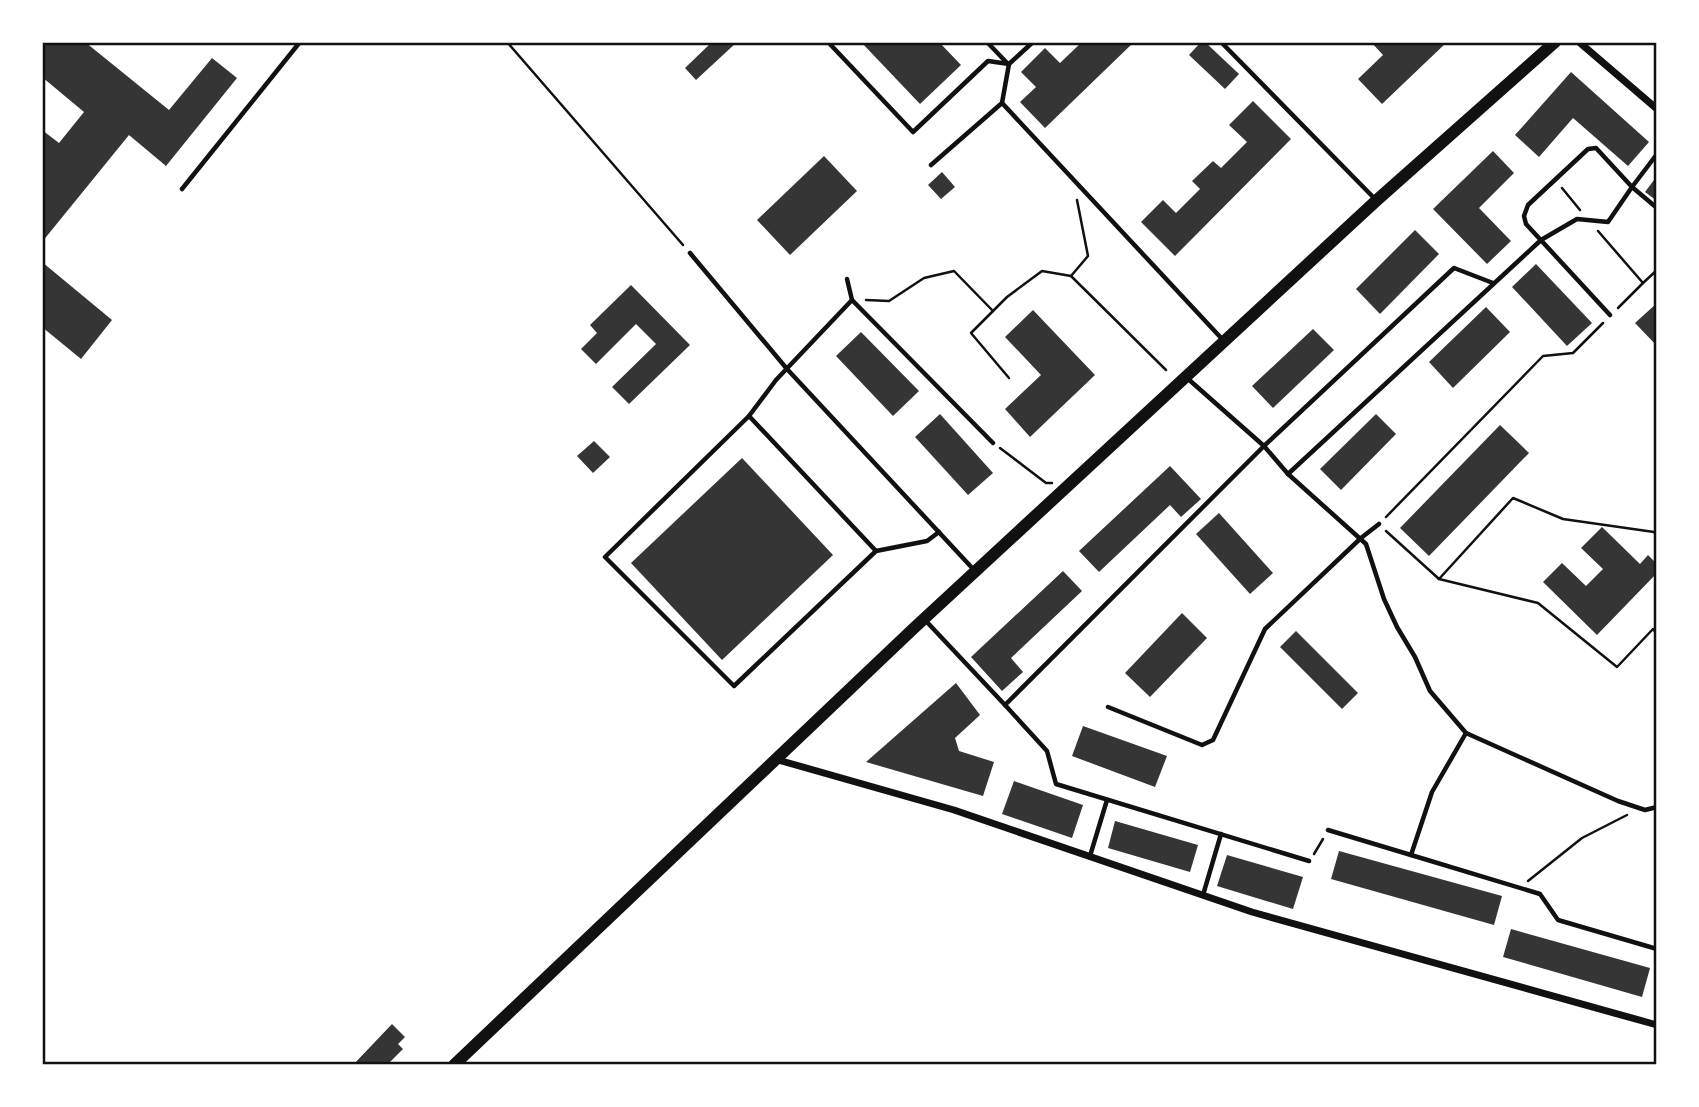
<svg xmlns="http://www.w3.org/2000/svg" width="1699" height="1107" viewBox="0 0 1699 1107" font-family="Montserrat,sans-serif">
<rect width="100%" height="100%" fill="#fff"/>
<g fill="#353535">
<polygon points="42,42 85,42 169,110 212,58 237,78 166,166 129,135 42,242 42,130 59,143 84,112 42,77"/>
<polygon points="712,42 737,42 696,80 685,68"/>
<polygon points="861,42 939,42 961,65 920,104"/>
<polygon points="1082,42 1134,42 1045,128 1020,102 1036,87 1021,72 1045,48 1060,63"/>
<polygon points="1201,42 1205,42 1239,74 1225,89 1189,55"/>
<polygon points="1371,42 1447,42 1382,104 1358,79 1383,55"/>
<polygon points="1571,72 1649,142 1628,166 1573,118 1539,157 1515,135"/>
<polygon points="1253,101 1291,139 1175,256 1141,222 1163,200 1176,213 1200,189 1192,181 1213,161 1221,168 1247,142 1229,125"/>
<polygon points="1493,151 1514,173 1479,208 1511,241 1487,264 1433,209"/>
<polygon points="824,156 857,191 790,255 757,220"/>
<polygon points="942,172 955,187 941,199 928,185"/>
<polygon points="1657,176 1657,201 1645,192"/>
<polygon points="1415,230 1439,254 1380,314 1356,289"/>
<polygon points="42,262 112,320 81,359 42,327"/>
<polygon points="1536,264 1592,323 1567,346 1512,287"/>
<polygon points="631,285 690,345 629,404 612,387 656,344 636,324 596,364 581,349 597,333 590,325"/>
<polygon points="1657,303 1657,346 1635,323"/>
<polygon points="1486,307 1510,332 1453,388 1429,362"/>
<polygon points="1033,310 1095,375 1030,437 1005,409 1041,375 1005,337"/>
<polygon points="1313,329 1334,350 1273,408 1252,386"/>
<polygon points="861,332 919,391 893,416 836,356"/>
<polygon points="940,414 993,473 968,495 915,437"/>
<polygon points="1376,414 1396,434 1341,490 1320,469"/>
<polygon points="1500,425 1529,453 1429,556 1400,528"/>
<polygon points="594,441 610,457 593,473 577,456"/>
<polygon points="742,458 833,555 722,660 631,563"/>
<polygon points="1170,466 1201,499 1181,517 1170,505 1099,572 1079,551"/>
<polygon points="1219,513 1273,573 1250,594 1196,534"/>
<polygon points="1602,527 1640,564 1648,555 1657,564 1657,573 1597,635 1543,582 1562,563 1586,586 1603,569 1581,548"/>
<polygon points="1063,571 1082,591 1011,658 1023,672 1002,691 971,657"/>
<polygon points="1182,613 1207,638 1150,697 1125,673"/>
<polygon points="1296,631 1358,693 1342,709 1280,647"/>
<polygon points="956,683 980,715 955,738 959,751 994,762 983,796 866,762"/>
<polygon points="1083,726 1167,756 1155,787 1072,756"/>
<polygon points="1014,781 1083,805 1072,838 1002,814"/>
<polygon points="1115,821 1198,845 1190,872 1108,848"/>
<polygon points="1339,851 1502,896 1494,925 1331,879"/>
<polygon points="1227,855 1303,877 1293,909 1217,886"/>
<polygon points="1511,929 1650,968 1642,997 1503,957"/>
<polygon points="392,1024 405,1037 398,1044 403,1049 387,1065 353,1065"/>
</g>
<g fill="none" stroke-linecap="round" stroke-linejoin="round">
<g stroke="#111" stroke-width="2.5">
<polyline points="507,42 683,245"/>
<polyline points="1562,188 1580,210"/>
<polyline points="1598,231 1643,283 1657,270"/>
<polyline points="1071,276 1088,256 1077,200"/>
<polyline points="866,300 889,301 924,278 954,271 993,311 1007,297 1042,271 1071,276 1166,370"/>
<polyline points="1618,308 1643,283"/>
<polyline points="993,311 971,333 1009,378"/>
<polyline points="1000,448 1046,483 1052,483"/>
<polyline points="1386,517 1543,356 1573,353 1603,323"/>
<polyline points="1386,531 1439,579 1538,603 1617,667 1653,629 1657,634"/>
<polyline points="1439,579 1513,498 1563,519 1654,532 1657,536"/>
<polyline points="1314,854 1323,839"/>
<polyline points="1528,881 1582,838 1627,815"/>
</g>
<g stroke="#111" stroke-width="4.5">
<polyline points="828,42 913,132 988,61 1009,64"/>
<polyline points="987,42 1008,64"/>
<polyline points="1221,42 1376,200"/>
<polyline points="1002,103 1223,340"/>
<polyline points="931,165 1002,103 1009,64 1033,42"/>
<polyline points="182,189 300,42"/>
<polyline points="690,253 787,369 975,571"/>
<polyline points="847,279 852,300"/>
<polyline points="1610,315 1526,224 1524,216 1528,205 1588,149 1596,148 1632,187 1657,154"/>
<polyline points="1187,378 1264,446 1288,474 1366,544 1384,599 1397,627 1415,657 1430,691 1466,733 1618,801 1645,810 1657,807"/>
<polyline points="749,416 776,380 852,300 993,443"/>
<polyline points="1288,474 1541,240 1577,219 1608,222 1632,187 1657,208"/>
<polyline points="876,551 734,686 605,557 749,416 876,551 927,541 939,532"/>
<polyline points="925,620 1005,705 1264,446 1454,268 1493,283"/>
<polyline points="1005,705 1047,751 1056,784 1309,861"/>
<polyline points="1108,707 1202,745 1213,740 1265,629 1361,538 1379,524"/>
<polyline points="1328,830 1411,855 1432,792 1466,733"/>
<polyline points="1411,855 1540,894 1558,920 1657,949"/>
<polyline points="1090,856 1107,800"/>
<polyline points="1203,895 1221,834"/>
</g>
<g stroke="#111" stroke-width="7">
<polyline points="1579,42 1657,109"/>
<polyline points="778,760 954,810 1252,912 1657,1025"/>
</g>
<polyline stroke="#111" stroke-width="12" points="454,1065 913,629 1377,200 1555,42"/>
</g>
<rect width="1699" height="1107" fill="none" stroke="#ffffff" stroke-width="88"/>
<rect x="44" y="44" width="1611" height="1019" fill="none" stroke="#111" stroke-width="2.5"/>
</svg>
